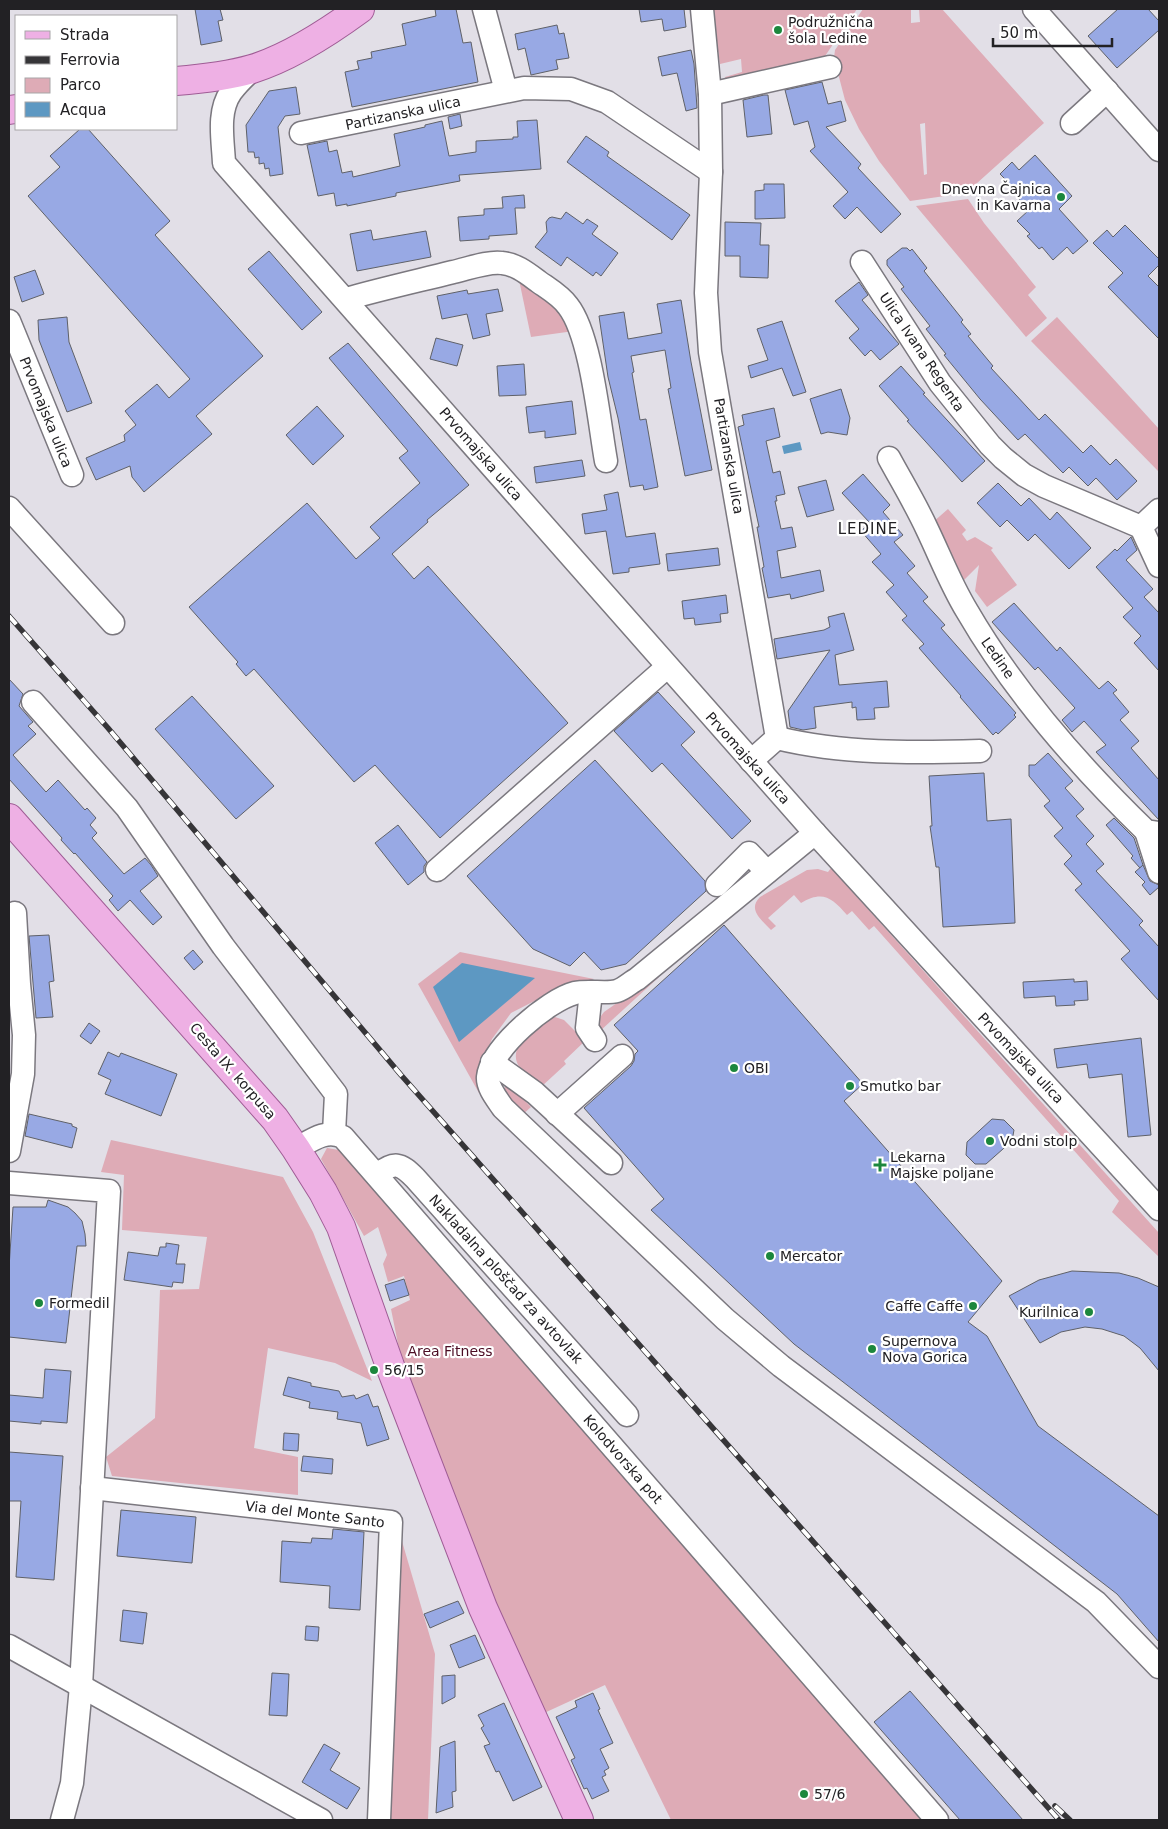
<svg xmlns="http://www.w3.org/2000/svg" width="1168" height="1829" viewBox="0 0 1168 1829" font-family="'DejaVu Sans',sans-serif">
<rect width="100%" height="100%" fill="#e2dfe7"/>
<g fill="#deabb6" fill-rule="evenodd">
<polygon points="712,9 857,9 823,59 726,83 725,77 742,72 741,59 720,64"/>
<path d="M863,9H911V23L920,22L919,9H942L1044,123L966,193L910,201L879,161L859,129L845,100L834,58L835,50ZM925,123L927,174L924,175L920,124Z"/>
<polygon points="968,199 984,223 1036,287 1028,295 1047,318 1026,337 916,206"/>
<polygon points="518,275 547,295 574,331 531,337"/>
<polygon points="1057,317 1159,429 1159,472 1031,341"/>
<polygon points="948,509 966,530 962,534 967,541 975,537 993,548 991,550 1017,585 987,607 975,591 979,565 964,580 932,523"/>
<path d="M831,868L1159,1233V1257L1112,1212L1119,1201L874,926L869,930L852,911L847,915C832,898 823,890 801,903L794,895L768,918L776,926L771,930C762,920 747,910 760,897L807,870L818,869L828,872Z"/>
<polygon points="460,952 594,979 552,992 511,1013 492,1039 479,1071 479,1093 418,984"/>
<polygon points="657,975 659,977 600,1031 598,1020 604,1012"/>
<path d="M555,1017L564,1020L585,1041L564,1061L566,1064L541,1087C534,1081 525,1075 520,1068C504,1047 538,1023 555,1017Z"/>
<polygon points="510,1085 531,1107 521,1116 503,1091 505,1087"/>
<polygon points="111,1140 283,1177 313,1232 372,1381 335,1363 268,1348 254,1448 298,1457 298,1495 112,1476 106,1457 155,1418 160,1290 199,1289 207,1237 122,1230 124,1175 101,1172"/>
<polygon points="327,1148 339,1150 922,1820 671,1820 605,1685 542,1714 503,1625 403,1369 391,1309 410,1300 404,1276 388,1282 383,1264 387,1255 378,1227 364,1236 321,1159"/>
<polygon points="399,1531 435,1654 428,1820 389,1820"/>
</g>
<g fill="#5d98c2">
<polygon points="800,442 802,450 784,454 782,446"/>
<polygon points="462,963 535,978 459,1042 433,987"/>
</g>
<g fill="#98a9e4" stroke="#5f6168">
<polygon points="195,9 220,9 223,20 218,21 222,41 201,45"/>
<polygon points="435,9 456,9 463,43 471,42 478,82 352,107 345,72 359,69 357,61 372,58 371,52 406,45 402,24 436,16"/>
<polygon points="639,9 684,9 686,27 664,31 662,19 641,22"/>
<polygon points="1118,9 1148,9 1159,21 1159,30 1117,68 1088,36"/>
<polygon points="557,25 559,34 564,33 569,58 556,60 558,69 531,75 525,48 518,50 515,34"/>
<polygon points="691,50 694,64 697,108 686,111 677,73 662,76 658,57"/>
<polygon points="822,82 828,104 841,101 846,121 826,127 861,164 858,168 901,214 881,233 857,207 845,219 833,206 848,192 810,151 815,147 808,121 794,125 785,90"/>
<polygon points="296,87 300,114 285,116 278,127 283,174 270,176 269,168 265,169 264,163 259,164 259,157 255,158 254,152 248,152 246,125 269,91"/>
<polygon points="764,95 768,95 772,134 747,137 743,100"/>
<polygon points="460,114 462,126 450,129 448,117"/>
<polygon points="537,120 541,169 459,175 460,181 396,193 396,196 347,206 347,204 336,206 334,193 318,196 307,145 327,141 329,152 337,150 342,173 352,171 353,177 400,166 394,134 425,127 425,125 442,121 449,156 476,152 476,141 513,139 513,137 518,137 517,121"/>
<polygon points="80,129 88,129 170,221 155,235 263,356 196,416 212,434 144,492 132,477 130,466 96,480 86,458 125,441 124,435 136,425 125,411 157,384 169,398 190,379 28,196 60,167 50,156"/>
<polygon points="586,136 609,152 607,156 690,215 672,240 567,162"/>
<polygon points="1035,155 1072,196 1059,209 1088,241 1073,254 1067,247 1053,260 1042,247 1039,249 1027,236 1030,234 1017,221 1029,210 1011,190 1013,187 1000,174 1012,162 1019,170"/>
<polygon points="764,184 784,184 785,218 755,219 755,191 764,190"/>
<polygon points="524,195 525,208 515,208 517,234 489,236 489,239 460,241 458,217 484,215 484,209 503,208 502,197"/>
<polygon points="566,212 583,224 587,219 598,226 592,234 618,253 601,276 596,272 593,276 567,257 561,266 535,247 547,232 546,222 549,218 552,217 561,219"/>
<polygon points="725,222 761,223 760,245 769,245 768,278 740,277 740,256 725,256"/>
<polygon points="1125,225 1159,259 1159,265 1148,276 1159,287 1159,339 1108,287 1123,273 1093,243 1107,230 1113,237"/>
<polygon points="371,230 373,240 426,231 431,257 357,271 350,234"/>
<polygon points="902,248 907,248 910,251 912,249 927,268 924,271 963,320 961,322 971,334 968,336 993,366 991,368 1039,420 1045,414 1083,453 1091,445 1110,465 1116,459 1137,481 1117,500 1096,478 1088,486 1069,467 1063,473 1025,434 1018,440 980,399 944,355 946,354 926,329 930,326 901,289 904,287 887,265 887,260"/>
<polygon points="269,251 322,312 302,330 248,269"/>
<polygon points="35,270 44,294 22,302 14,277"/>
<polygon points="859,282 868,295 862,300 899,344 880,360 871,350 865,356 849,338 859,329 835,301"/>
<polygon points="498,289 503,311 486,314 490,335 473,339 467,314 442,319 437,296 467,290 468,294"/>
<polygon points="681,300 691,362 712,470 685,476 668,389 671,388 665,350 631,356 634,372 632,373 640,420 646,419 658,487 644,490 643,485 630,487 618,418 608,377 599,316 624,312 628,339 662,333 657,304"/>
<polygon points="67,317 69,342 92,403 67,412 39,340 38,320"/>
<polygon points="782,321 806,392 793,396 782,368 751,378 748,366 768,360 757,329"/>
<polygon points="436,338 463,345 457,366 430,359"/>
<polygon points="348,343 469,485 427,520 428,522 392,554 414,579 428,566 568,723 440,838 375,765 354,782 254,669 246,676 236,664 238,662 189,607 307,503 356,559 380,538 370,527 420,483 399,458 408,451 329,358"/>
<polygon points="524,364 526,395 499,396 497,366"/>
<polygon points="901,366 925,393 923,394 985,461 962,482 907,421 909,420 879,386"/>
<polygon points="841,389 850,418 847,435 828,432 821,434 810,399"/>
<polygon points="572,401 576,434 545,438 545,431 529,433 526,407"/>
<polygon points="317,406 344,436 313,465 286,435"/>
<polygon points="774,408 780,437 766,441 773,473 780,471 785,494 776,496 777,501 775,501 781,529 792,527 796,547 777,551 781,578 820,570 824,591 791,599 790,594 768,598 762,568 764,567 757,527 759,527 738,427 744,425 742,415"/>
<polygon points="582,460 585,476 536,483 534,467"/>
<polygon points="863,474 890,505 883,512 903,535 894,542 915,566 907,573 928,597 923,601 945,625 941,628 1016,713 1014,715 1016,717 998,734 996,732 993,735 960,697 961,696 919,648 924,644 902,620 907,616 886,592 894,585 872,562 881,554 861,531 870,523 842,493"/>
<polygon points="826,480 834,510 807,517 798,487"/>
<polygon points="998,483 1021,506 1029,498 1050,520 1057,512 1091,548 1069,569 1035,534 1028,541 1007,520 1000,527 977,503"/>
<polygon points="618,492 626,537 655,533 660,564 629,568 629,572 613,574 606,531 585,534 582,514 607,510 604,495"/>
<polygon points="1131,537 1137,550 1126,560 1153,589 1144,597 1159,613 1159,671 1134,643 1141,636 1123,617 1133,608 1096,567 1115,549 1117,551"/>
<polygon points="718,548 720,565 668,571 666,554"/>
<polygon points="726,595 728,613 720,614 721,622 695,625 694,618 684,619 682,601"/>
<polygon points="1014,603 1057,651 1060,647 1099,689 1108,681 1117,690 1113,693 1129,712 1120,720 1139,741 1131,748 1159,780 1159,820 1096,752 1106,745 1084,721 1072,732 1062,720 1075,708 1038,667 1035,670 992,622"/>
<polygon points="844,613 854,650 835,655 839,685 887,681 889,707 874,708 875,719 857,720 856,707 852,708 852,702 814,707 816,728 803,730 790,727 788,711 830,650 777,659 774,639 824,630 830,627 828,617"/>
<polygon points="9,679 23,694 19,706 33,722 28,726 36,734 13,755 46,792 58,780 85,810 87,808 96,818 90,825 97,833 92,838 124,874 145,858 151,865 158,876 140,891 162,917 153,925 130,900 118,911 109,900 113,896 75,853 74,854 61,840 62,838 9,779"/>
<polygon points="658,692 695,732 681,745 751,821 732,839 662,763 652,772 614,731"/>
<polygon points="192,696 274,786 236,819 155,729"/>
<polygon points="1048,753 1073,781 1065,788 1084,809 1076,816 1094,836 1086,844 1104,864 1096,871 1143,921 1139,925 1159,947 1159,1001 1121,959 1130,951 1075,890 1082,884 1064,864 1072,856 1054,836 1063,828 1044,806 1050,801 1029,776 1029,765 1035,765"/>
<polygon points="595,760 705,881 706,891 626,964 601,970 584,952 570,966 533,949 467,876"/>
<polygon points="984,773 987,821 1011,819 1015,923 943,927 939,867 936,867 930,826 932,826 929,776"/>
<polygon points="1114,818 1134,838 1143,865 1140,868 1131,858 1133,856 1106,825"/>
<polygon points="398,825 427,862 424,866 424,872 408,885 375,843"/>
<polygon points="1143,865 1150,881 1159,885 1159,887 1150,895 1142,885 1145,882 1135,872"/>
<polygon points="724,925 863,1084 844,1101 1002,1281 968,1322 987,1336 1038,1426 1159,1516 1159,1642 1117,1594 794,1344 651,1210 664,1199 584,1108 631,1066 634,1061 635,1054 638,1051 614,1025"/>
<polygon points="49,935 54,981 49,982 53,1017 36,1018 29,936"/>
<polygon points="193,950 203,962 194,970 184,958"/>
<polygon points="1074,979 1074,982 1087,981 1088,1000 1074,1001 1075,1005 1056,1006 1055,996 1024,998 1023,982"/>
<polygon points="89,1023 100,1031 91,1044 80,1036"/>
<polygon points="1141,1038 1151,1135 1128,1137 1122,1074 1089,1078 1087,1064 1057,1068 1054,1049"/>
<polygon points="108,1052 119,1057 121,1053 177,1074 161,1116 105,1094 111,1080 98,1074"/>
<polygon points="29,1114 72,1124 72,1126 77,1128 72,1148 25,1136"/>
<polygon points="992,1119 1004,1120 1014,1130 1012,1141 986,1164 975,1164 966,1155 967,1142"/>
<polygon points="48,1200 68,1207 75,1213 82,1221 85,1234 86,1246 77,1246 66,1343 9,1337 9,1268 13,1207 46,1207"/>
<polygon points="166,1243 179,1245 176,1264 185,1264 183,1283 173,1282 172,1287 124,1280 128,1252 158,1256 160,1247 166,1247"/>
<polygon points="1072,1271 1119,1273 1138,1278 1159,1287 1159,1371 1140,1348 1124,1336 1102,1329 1085,1327 1061,1332 1040,1343 1009,1296 1039,1280"/>
<polygon points="404,1279 409,1295 390,1301 385,1285"/>
<polygon points="45,1369 71,1371 67,1423 41,1421 41,1424 9,1421 9,1395 43,1398"/>
<polygon points="288,1377 311,1383 311,1386 339,1391 342,1397 354,1395 356,1399 368,1394 373,1407 378,1406 389,1439 367,1446 361,1423 337,1419 338,1412 309,1408 310,1402 283,1395"/>
<polygon points="284,1433 299,1434 298,1451 283,1450"/>
<polygon points="9,1452 63,1456 54,1580 16,1577 21,1501 9,1501"/>
<polygon points="303,1456 333,1459 332,1474 301,1471"/>
<polygon points="121,1510 196,1517 192,1563 117,1556"/>
<polygon points="333,1529 364,1532 360,1610 329,1608 330,1586 280,1582 282,1541 311,1543 312,1538 332,1539"/>
<polygon points="458,1601 464,1613 430,1628 424,1614"/>
<polygon points="123,1610 147,1613 143,1644 120,1641"/>
<polygon points="306,1626 319,1627 318,1641 305,1640"/>
<polygon points="475,1635 485,1658 459,1668 450,1645"/>
<polygon points="272,1673 289,1674 287,1716 269,1715"/>
<polygon points="455,1675 455,1697 442,1704 442,1676"/>
<polygon points="910,1691 1023,1820 960,1820 874,1722"/>
<polygon points="593,1693 600,1709 598,1710 613,1743 600,1749 609,1768 604,1771 606,1775 602,1777 609,1791 592,1799 587,1788 584,1789 571,1760 575,1758 556,1717 577,1707 575,1701"/>
<polygon points="504,1703 542,1787 513,1801 499,1771 496,1772 484,1746 490,1744 481,1728 484,1726 478,1715"/>
<polygon points="455,1741 456,1791 452,1792 453,1807 436,1813 440,1747"/>
<polygon points="324,1744 340,1753 330,1770 360,1788 347,1809 302,1782"/>
</g>
<g fill="none" stroke-linecap="round" stroke-linejoin="round">
<g stroke="#7b787f" stroke-width="25">
<g id="minor">
<polyline points="484,9 506,91"/>
<polyline points="702,9 710,94 711,172 706,293 710,352 777,738 751,761"/>
<polyline points="1034,9 1159,150"/>
<path d="M253,69C245,76 237,84 231,92C217,112 223,140 224,163L815,833L1159,1209"/>
<polyline points="710,94 830,67"/>
<polyline points="1072,123 1107,91"/>
<polyline points="301,133 524,88 571,89 607,102 711,172"/>
<polyline points="862,262 940,383 990,445 1003,458 1024,475 1044,486 1141,527 1159,510"/>
<path d="M346,299C381,289 417,281 453,272C467,269 488,261 502,263C516,264 528,274 539,282C549,289 561,296 568,306C591,335 599,422 606,461"/>
<polyline points="9,321 72,475"/>
<path d="M889,458C902,482 916,505 927,529C940,556 951,585 967,611C1014,692 1079,766 1146,831L1159,833"/>
<polyline points="9,508 113,623"/>
<polyline points="1141,527 1159,566"/>
<polyline points="33,702 127,808 223,946 336,1094 334,1133"/>
<path d="M777,738C843,754 912,753 980,751"/>
<polyline points="1146,831 1159,872"/>
<path d="M815,833L637,979C631,982 624,989 617,991C607,994 587,990 575,993C548,1000 491,1048 488,1077C487,1087 497,1099 503,1108L725,1319L781,1366L1096,1602L1159,1667"/>
<polyline points="437,870 667,667"/>
<polyline points="717,885 749,853 767,872"/>
<polyline points="591,992 587,1028 595,1040"/>
<polyline points="492,1062 535,1093 611,1163"/>
<polyline points="557,1114 622,1056"/>
<path d="M296,1149C312,1140 326,1129 343,1137L937,1820"/>
<polyline points="9,1151 23,1074 24,1035 19,984 15,913"/>
<path d="M377,1175C394,1161 400,1163 415,1178L627,1415"/>
<polyline points="9,1183 109,1191 81,1686 72,1783 62,1820"/>
<polyline points="92,1488 391,1522 379,1820"/>
<polyline points="9,1646 321,1820"/>
</g>
</g>
<g stroke="#9f5c95" stroke-width="30">
<g id="major">
<path d="M176,81C201,79 228,76 252,69C288,58 330,31 360,9"/>
<polyline points="9,110 16,109"/>
<polyline points="9,818 275,1119 296,1149 323,1192 341,1227 390,1366 483,1608 579,1820"/>
</g>
</g>
<use href="#minor" stroke="#fff" stroke-width="22"/>
<use href="#major" stroke="#eeb0e4" stroke-width="28"/>
<g stroke="#363538" stroke-width="5.5">
<g id="rail">
<polyline points="9,616 108,728 401,1075 1059,1820"/>
<polyline points="1055,1806 1070,1820"/>
</g>
</g>
<use href="#rail" stroke="#fff" stroke-width="4" stroke-dasharray="11" stroke-linecap="butt"/>
</g>
<g fill="#1c873d" stroke="#fff" stroke-width="2">
<circle cx="778" cy="30" r="5"/>
<circle cx="1061" cy="197" r="5"/>
<circle cx="734" cy="1068" r="5"/>
<circle cx="850" cy="1086" r="5"/>
<circle cx="990" cy="1141" r="5"/>
<path d="M877.5 1157.5h5v5h5v5h-5v5h-5v-5h-5v-5h5z"/>
<circle cx="770" cy="1256" r="5"/>
<circle cx="39" cy="1303" r="5"/>
<circle cx="973" cy="1306" r="5"/>
<circle cx="1089" cy="1312" r="5"/>
<circle cx="872" cy="1349" r="5"/>
<circle cx="374" cy="1370" r="5"/>
<circle cx="804" cy="1794" r="5"/>
</g>
<g text-anchor="middle" stroke-width="4.5" stroke-linejoin="round" paint-order="stroke">
<g font-size="14" fill="#222124" stroke="#fff" text-anchor="start">
<text x="788" y="27">Podružnična<tspan x="788" dy="16">šola Ledine</tspan></text>
<text x="1051" y="194" text-anchor="end">Dnevna Čajnica<tspan x="1051" dy="16">in Kavarna</tspan></text>
<text x="744" y="1073">OBI</text>
<text x="860" y="1091">Smutko bar</text>
<text x="1000" y="1146">Vodni stolp</text>
<text x="890" y="1162">Lekarna<tspan x="890" dy="16">Majske poljane</tspan></text>
<text x="780" y="1261">Mercator</text>
<text x="49" y="1308">Formedil</text>
<text x="963" y="1311" text-anchor="end">Caffe Caffe</text>
<text x="1079" y="1317" text-anchor="end">Kurilnica</text>
<text x="882" y="1346">Supernova<tspan x="882" dy="16">Nova Gorica</tspan></text>
<text x="384" y="1375">56/15</text>
<text x="814" y="1799">57/6</text>
</g>
<g font-size="14" fill="#222124" stroke="#fff">
<text transform="translate(403 113) rotate(-12)" y="5">Partizanska ulica</text>
<text transform="translate(922 352) rotate(56)" y="5">Ulica Ivana Regenta</text>
<text transform="translate(46 412) rotate(68)" y="5">Prvomajska ulica</text>
<text transform="translate(481 454) rotate(49)" y="5">Prvomajska ulica</text>
<text transform="translate(729 456) rotate(80)" y="5">Partizanska ulica</text>
<text transform="translate(998 658) rotate(55)" y="5">Ledine</text>
<text transform="translate(748 758) rotate(48)" y="5">Prvomajska ulica</text>
<text transform="translate(1021 1058) rotate(47)" y="5">Prvomajska ulica</text>
<text transform="translate(233 1071) rotate(49)" y="5">Cesta IX. korpusa</text>
<text transform="translate(506 1279) rotate(48)" y="5">Nakladalna ploščad za avtovlak</text>
<text transform="translate(623 1459) rotate(49)" y="5">Kolodvorska pot</text>
<text transform="translate(315 1514) rotate(7)" y="5">Via del Monte Santo</text>
</g>
<g font-size="14" fill="#4c0d24" stroke="#fff">
<text x="450" y="1356">Area Fitness</text>
</g>
<g font-size="15" letter-spacing="1" fill="#222124" stroke="#fff">
<text x="868" y="534">LEDINE</text>
</g>
</g>
<rect width="1168" height="1829" fill="none" stroke="#222124" stroke-width="20"/>
<rect x="15" y="15" width="162" height="115" fill="#ffffff" stroke="#a7a6a7"/>
<rect x="25" y="31" width="25" height="8" fill="#eeb0e4" stroke="#a7a6a7"/>
<text x="60" y="40" font-size="15" fill="#222124">Strada</text>
<rect x="25" y="56" width="25" height="8" fill="#363538" stroke="#a7a6a7"/>
<text x="60" y="65" font-size="15" fill="#222124">Ferrovia</text>
<rect x="25" y="78" width="25" height="15" fill="#deabb6" stroke="#a7a6a7"/>
<text x="60" y="90" font-size="15" fill="#222124">Parco</text>
<rect x="25" y="102" width="25" height="15" fill="#5d98c2" stroke="#a7a6a7"/>
<text x="60" y="115" font-size="15" fill="#222124">Acqua</text>
<path d="M993 38v8h119v-8" fill="none" stroke="#222124" stroke-width="2.5"/>
<text x="1000" y="38" font-size="15" fill="#222124" stroke="#ffffff" stroke-width="4" paint-order="stroke">50 m</text>
</svg>
